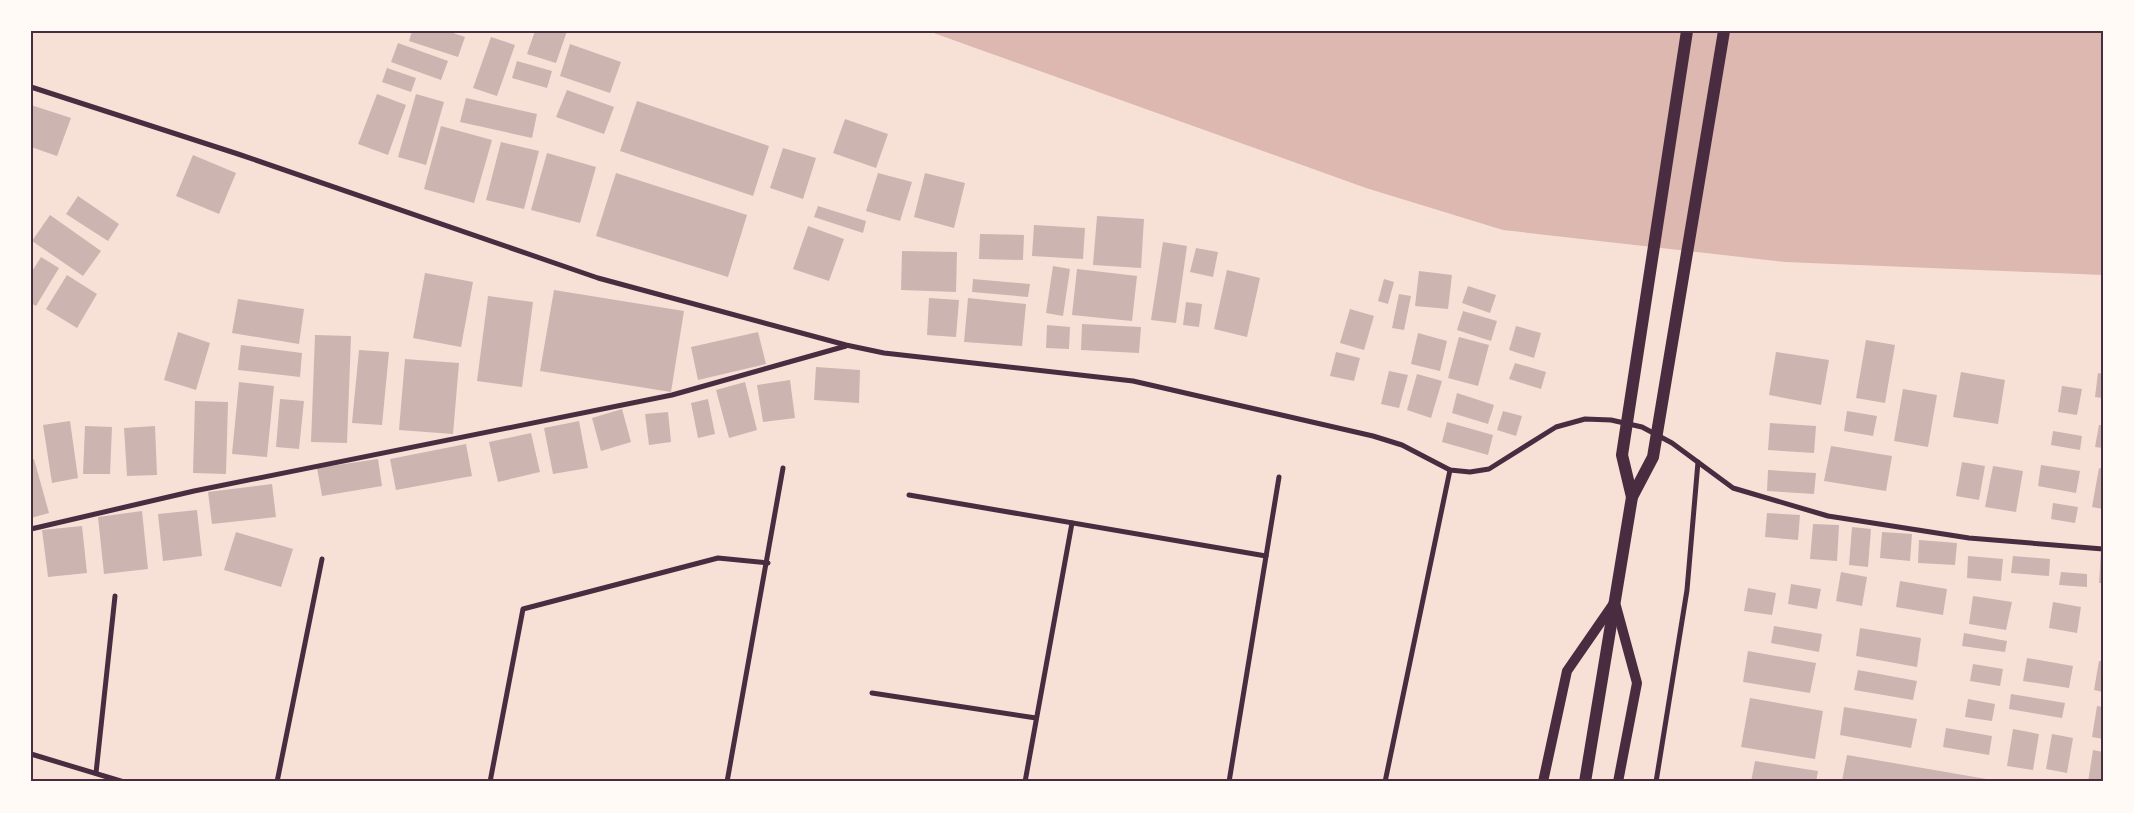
<svg xmlns="http://www.w3.org/2000/svg" width="2134" height="813" viewBox="0 0 2134 813" font-family="'IBM Plex Sans',sans-serif">
<rect width="100%" height="100%" fill="#f7e1d7"/>
<polygon fill="#dcb8b0" points="928,31 2103,31 2103,275 1785,262 1503,230 1366,188"/>
<g fill="#ccb4b1">
<polygon points="412,31 447,31 465,37 458,57 409,41"/>
<polygon points="535,31 567,31 556,63 527,54"/>
<polygon points="491,37 515,45 497,96 473,88"/>
<polygon points="398,43 448,61 441,80 391,62"/>
<polygon points="570,44 621,62 610,93 560,76"/>
<polygon points="517,61 552,71 547,88 512,78"/>
<polygon points="387,68 416,78 411,92 382,82"/>
<polygon points="567,90 614,107 604,134 556,117"/>
<polygon points="377,94 406,105 388,155 358,144"/>
<polygon points="416,94 444,102 426,165 398,157"/>
<polygon points="466,98 537,114 532,138 460,122"/>
<polygon points="637,101 769,146 753,196 620,151"/>
<polygon points="31,105 71,118 57,156 31,147"/>
<polygon points="845,119 888,134 876,168 833,153"/>
<polygon points="441,126 492,140 474,203 424,189"/>
<polygon points="501,142 539,151 524,209 486,200"/>
<polygon points="783,148 816,158 803,199 770,188"/>
<polygon points="547,153 596,167 580,223 531,210"/>
<polygon points="193,155 236,173 219,214 176,196"/>
<polygon points="616,173 747,215 728,277 596,236"/>
<polygon points="878,173 912,182 900,221 866,211"/>
<polygon points="925,173 965,183 954,228 914,217"/>
<polygon points="78,196 119,224 108,241 66,214"/>
<polygon points="818,206 866,221 863,233 814,217"/>
<polygon points="50,215 101,251 83,276 32,241"/>
<polygon points="1097,216 1144,219 1141,268 1093,265"/>
<polygon points="1034,225 1085,228 1083,259 1032,256"/>
<polygon points="808,226 844,239 829,281 793,269"/>
<polygon points="980,234 1024,235 1023,260 979,259"/>
<polygon points="1163,242 1187,246 1176,323 1151,320"/>
<polygon points="1196,248 1218,252 1213,277 1190,272"/>
<polygon points="902,251 957,252 956,292 901,290"/>
<polygon points="41,257 59,268 36,306 31,303 31,273"/>
<polygon points="1053,266 1070,269 1063,316 1046,313"/>
<polygon points="1077,269 1137,276 1132,321 1072,315"/>
<polygon points="1227,270 1260,278 1247,337 1214,329"/>
<polygon points="1419,271 1452,275 1448,309 1415,306"/>
<polygon points="425,273 473,282 461,347 413,338"/>
<polygon points="67,275 97,294 77,328 46,309"/>
<polygon points="973,279 1030,284 1028,297 972,292"/>
<polygon points="1384,279 1394,282 1388,304 1378,301"/>
<polygon points="1468,286 1496,295 1490,313 1462,303"/>
<polygon points="554,290 684,311 671,392 540,371"/>
<polygon points="1399,294 1411,296 1404,330 1392,328"/>
<polygon points="488,296 533,302 522,387 477,381"/>
<polygon points="929,298 959,300 956,337 927,335"/>
<polygon points="968,298 1026,304 1022,346 964,342"/>
<polygon points="238,299 304,309 299,344 232,333"/>
<polygon points="1186,302 1202,304 1199,327 1183,325"/>
<polygon points="1350,309 1374,316 1364,350 1340,343"/>
<polygon points="1463,311 1497,321 1491,341 1457,330"/>
<polygon points="1082,324 1141,327 1139,353 1081,350"/>
<polygon points="1047,325 1070,327 1069,349 1046,348"/>
<polygon points="1516,326 1541,333 1534,358 1509,350"/>
<polygon points="178,332 210,343 196,390 164,380"/>
<polygon points="758,332 766,364 698,380 691,347"/>
<polygon points="1418,333 1447,341 1440,371 1411,364"/>
<polygon points="315,335 351,336 347,443 311,442"/>
<polygon points="1459,337 1489,345 1478,386 1448,378"/>
<polygon points="1866,340 1895,345 1885,403 1856,398"/>
<polygon points="241,345 302,353 300,377 238,370"/>
<polygon points="359,350 389,352 382,425 352,423"/>
<polygon points="1336,352 1360,358 1354,381 1330,376"/>
<polygon points="1776,352 1829,360 1821,405 1769,395"/>
<polygon points="405,359 459,363 453,434 399,430"/>
<polygon points="1515,363 1546,372 1541,389 1509,379"/>
<polygon points="816,367 860,370 859,403 814,400"/>
<polygon points="1389,371 1408,375 1399,408 1381,404"/>
<polygon points="1961,372 2005,380 1998,424 1953,417"/>
<polygon points="2098,373 2103,374 2103,398 2095,397"/>
<polygon points="1417,374 1442,381 1431,418 1407,410"/>
<polygon points="790,380 795,418 763,422 757,385"/>
<polygon points="239,382 274,386 267,457 232,454"/>
<polygon points="745,382 757,430 729,438 716,390"/>
<polygon points="2062,386 2082,389 2077,415 2058,412"/>
<polygon points="1903,389 1937,395 1928,447 1894,441"/>
<polygon points="1457,393 1494,405 1488,424 1452,413"/>
<polygon points="280,399 304,401 299,449 276,447"/>
<polygon points="708,399 715,434 698,438 691,403"/>
<polygon points="195,401 228,402 226,474 193,473"/>
<polygon points="622,409 631,442 601,451 592,418"/>
<polygon points="1503,411 1522,416 1516,436 1497,430"/>
<polygon points="1847,411 1877,416 1873,436 1844,431"/>
<polygon points="668,412 671,442 649,445 645,414"/>
<polygon points="70,421 78,478 52,483 43,425"/>
<polygon points="579,421 588,468 553,474 544,428"/>
<polygon points="1447,422 1493,435 1488,455 1442,442"/>
<polygon points="1770,423 1816,426 1814,453 1768,450"/>
<polygon points="2099,425 2103,425 2103,448 2095,447"/>
<polygon points="85,426 112,427 110,474 83,474"/>
<polygon points="155,426 157,475 127,476 124,428"/>
<polygon points="2053,431 2082,436 2080,450 2051,445"/>
<polygon points="531,433 540,472 498,482 489,442"/>
<polygon points="466,444 472,476 396,490 390,459"/>
<polygon points="1831,446 1892,456 1886,491 1824,481"/>
<polygon points="34,459 49,513 31,518 31,460"/>
<polygon points="378,459 382,486 322,496 317,468"/>
<polygon points="1962,462 1985,466 1979,500 1956,496"/>
<polygon points="2041,465 2080,471 2076,493 2038,486"/>
<polygon points="1993,466 2023,471 2016,512 1985,507"/>
<polygon points="2099,468 2103,469 2103,509 2092,507"/>
<polygon points="1768,470 1816,473 1814,494 1767,491"/>
<polygon points="272,484 276,517 212,524 208,492"/>
<polygon points="2053,503 2078,507 2075,523 2051,519"/>
<polygon points="197,510 202,556 163,561 158,514"/>
<polygon points="142,511 148,569 104,574 98,517"/>
<polygon points="1767,513 1800,515 1798,540 1765,537"/>
<polygon points="1813,524 1839,525 1837,561 1810,559"/>
<polygon points="82,526 87,573 48,577 42,530"/>
<polygon points="1852,527 1871,529 1868,567 1849,565"/>
<polygon points="236,532 293,549 281,587 224,570"/>
<polygon points="1882,532 1912,534 1910,561 1880,558"/>
<polygon points="1919,540 1957,543 1955,565 1918,563"/>
<polygon points="2101,550 2103,550 2103,583 2099,583"/>
<polygon points="1968,556 2003,559 2001,581 1967,578"/>
<polygon points="2013,556 2050,559 2049,576 2011,573"/>
<polygon points="1841,572 1867,577 1862,606 1836,601"/>
<polygon points="2061,572 2087,574 2087,587 2059,585"/>
<polygon points="1900,581 1947,589 1943,615 1896,607"/>
<polygon points="1791,584 1821,589 1817,609 1788,604"/>
<polygon points="1748,588 1776,593 1772,615 1744,611"/>
<polygon points="1973,596 2012,602 2006,630 1969,624"/>
<polygon points="2053,602 2081,607 2077,633 2049,628"/>
<polygon points="1774,626 1822,634 1819,652 1771,643"/>
<polygon points="1860,628 1921,638 1917,667 1856,656"/>
<polygon points="1964,633 2007,641 2005,652 1962,646"/>
<polygon points="1748,651 1816,663 1810,693 1743,682"/>
<polygon points="2027,658 2073,666 2069,688 2023,681"/>
<polygon points="2099,661 2103,661 2103,692 2094,690"/>
<polygon points="1973,664 2003,669 2000,686 1970,681"/>
<polygon points="1858,670 1917,681 1913,700 1854,690"/>
<polygon points="2011,694 2065,703 2062,718 2009,709"/>
<polygon points="1750,698 1823,711 1815,759 1741,747"/>
<polygon points="1968,699 1995,704 1992,721 1965,717"/>
<polygon points="2097,706 2103,707 2103,739 2092,737"/>
<polygon points="1844,707 1917,719 1911,748 1840,735"/>
<polygon points="1946,728 1992,736 1989,755 1943,747"/>
<polygon points="2013,729 2039,734 2033,770 2007,766"/>
<polygon points="2052,734 2073,738 2067,773 2046,769"/>
<polygon points="2093,750 2103,752 2103,782 2088,782"/>
<polygon points="1847,755 1998,781 1998,782 1842,781"/>
<polygon points="1755,761 1818,771 1816,782 1751,782"/>
</g>
<g fill="none" stroke-linecap="round" stroke-linejoin="round">
<g stroke="#4a2c40" stroke-width="5">
<polyline points="31,87 238,154 598,278 846,345 884,353 1133,381 1373,436 1402,445 1450,470 1470,472 1489,469 1556,427 1585,419 1611,420 1642,427 1672,443 1733,488 1828,516 1969,538 2103,549"/>
<polyline points="909,495 1266,556"/>
<polyline points="31,529 194,491 672,395 846,346"/>
<polyline points="872,693 1036,718"/>
<polyline points="31,754 124,782"/>
<polyline points="96,773 115,596"/>
<polyline points="277,782 322,559"/>
<polyline points="490,782 523,609 718,558 768,563"/>
<polyline points="727,782 783,468"/>
<polyline points="1025,782 1072,523"/>
<polyline points="1229,782 1279,477"/>
<polyline points="1385,782 1450,470"/>
<polyline points="1656,782 1687,590 1698,462"/>
</g>
<g stroke="#4a2c40" stroke-width="10">
<polyline points="1616,606 1637,683 1618,782"/>
<polyline points="1543,782 1567,671 1614,603"/>
</g>
<g stroke="#4a2c40" stroke-width="12">
<polyline points="1632,497 1622,455 1687,31"/>
<polyline points="1585,782 1632,497 1653,457 1724,31"/>
</g>
</g>
<rect width="2134" height="813" fill="none" stroke="#fffaf5" stroke-width="65"/>
<rect x="32" y="32" width="2070" height="748" fill="none" stroke="#4a2c40" stroke-width="2"/>
</svg>
